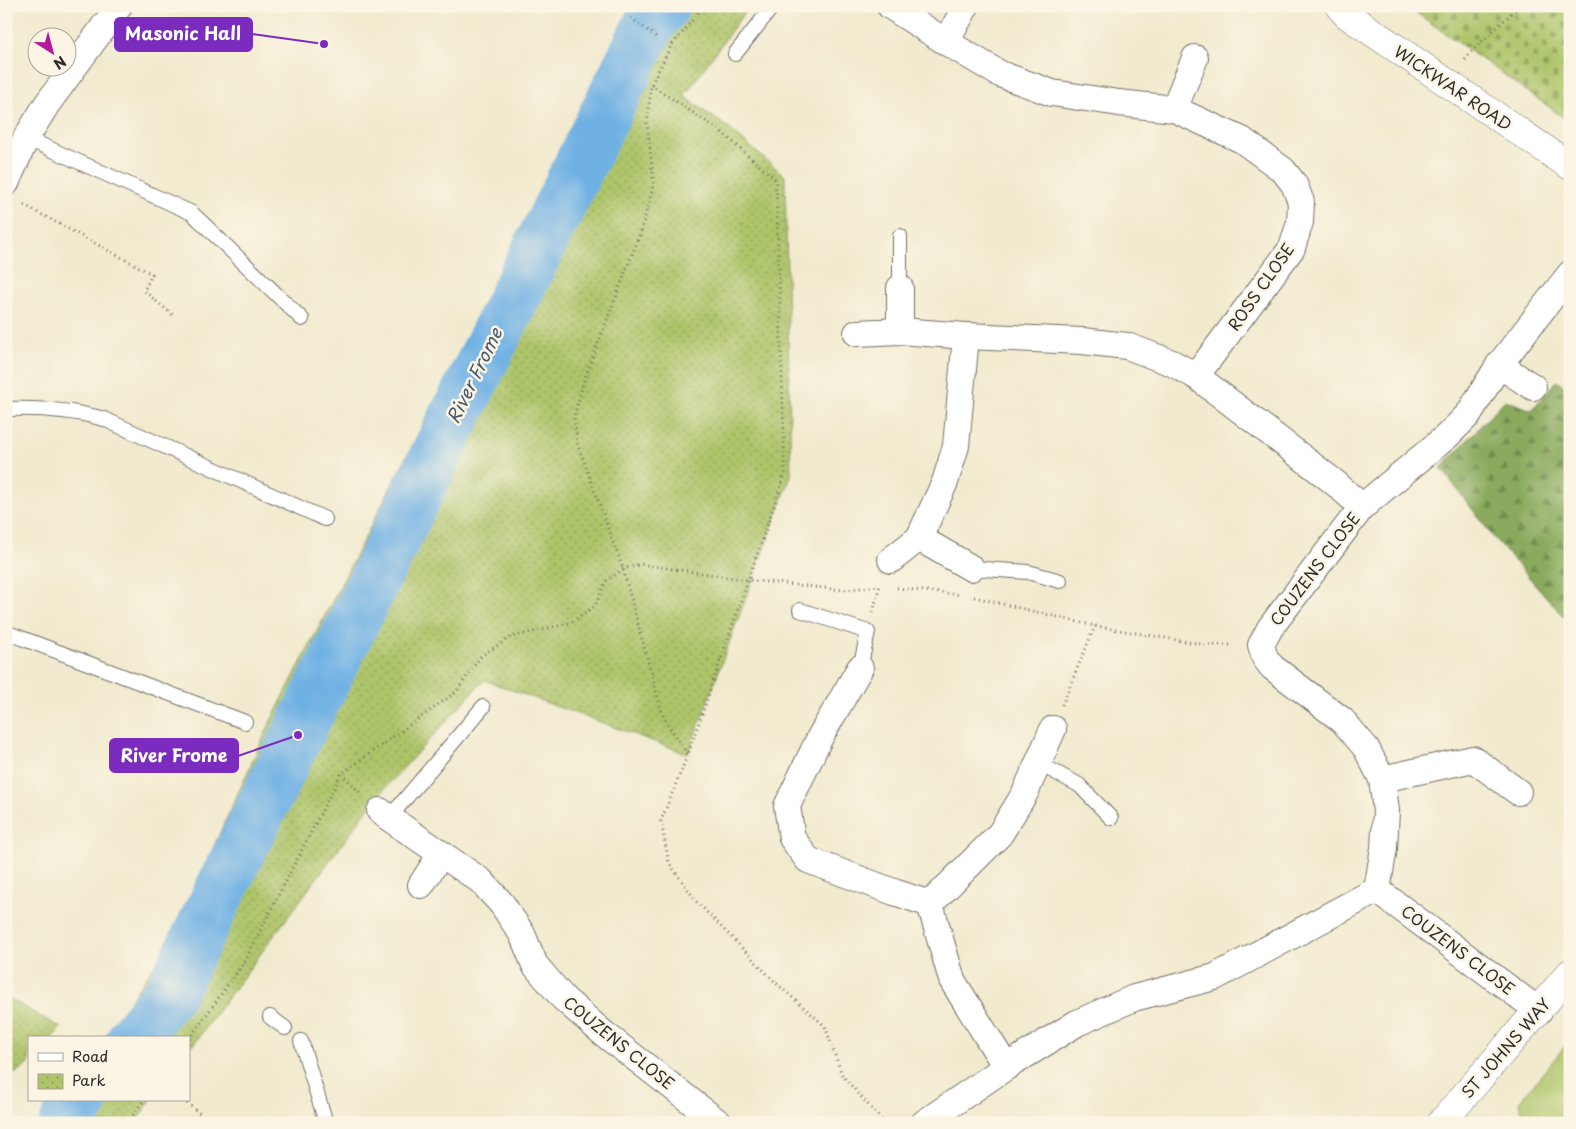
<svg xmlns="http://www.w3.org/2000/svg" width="1576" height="1129" viewBox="0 0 1576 1129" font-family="'Playpen Sans',sans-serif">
<defs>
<pattern id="forest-firs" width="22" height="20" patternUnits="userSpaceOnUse" patternTransform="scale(1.25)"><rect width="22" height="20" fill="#8aaa5d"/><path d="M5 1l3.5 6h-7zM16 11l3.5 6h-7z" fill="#718b4d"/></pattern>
<pattern id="cemetery-stones" width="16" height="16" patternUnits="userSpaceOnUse" patternTransform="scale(1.25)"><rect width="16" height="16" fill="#adc469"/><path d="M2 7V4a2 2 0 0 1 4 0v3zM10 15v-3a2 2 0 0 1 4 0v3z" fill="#8d9f57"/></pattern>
<pattern id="park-dots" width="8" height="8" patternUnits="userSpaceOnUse" patternTransform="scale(1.25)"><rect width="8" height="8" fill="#adc469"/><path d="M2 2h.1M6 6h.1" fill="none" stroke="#8d9f57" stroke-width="1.8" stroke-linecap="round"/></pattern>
</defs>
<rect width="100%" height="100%" fill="#fcf5e5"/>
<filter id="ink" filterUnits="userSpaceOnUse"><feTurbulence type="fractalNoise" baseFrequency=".02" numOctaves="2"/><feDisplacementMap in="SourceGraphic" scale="10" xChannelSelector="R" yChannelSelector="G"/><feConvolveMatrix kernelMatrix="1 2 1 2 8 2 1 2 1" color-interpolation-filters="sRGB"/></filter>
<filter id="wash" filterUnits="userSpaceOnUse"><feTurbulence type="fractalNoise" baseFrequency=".0096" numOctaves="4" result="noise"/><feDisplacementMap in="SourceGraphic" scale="20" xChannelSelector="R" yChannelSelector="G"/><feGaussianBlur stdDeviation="1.12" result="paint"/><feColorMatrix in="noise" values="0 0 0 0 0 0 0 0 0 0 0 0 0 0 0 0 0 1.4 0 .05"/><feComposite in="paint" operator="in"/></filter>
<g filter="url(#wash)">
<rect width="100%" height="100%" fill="#f1eace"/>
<polygon fill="#adc469" stroke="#6c784a" points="1570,1040 1570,1123 1525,1123 1519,1102"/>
<polygon fill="url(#forest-firs)" stroke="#5a6a44" points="1556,381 1570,390 1570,621 1564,617 1494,538 1441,468 1505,400 1532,410"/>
<polygon fill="url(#cemetery-stones)" stroke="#6c784a" points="1407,6 1570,6 1570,122"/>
<g fill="url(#park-dots)" stroke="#6c784a">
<polygon points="641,6 749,6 684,96 727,127 785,176 791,476 688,754 484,680 377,797 189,1050 189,1038 104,1038 169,944 271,721 631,18"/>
<polygon points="6,997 61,1028 52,1038 29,1038 29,1064 6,1079"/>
<polygon points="60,1100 151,1100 135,1123 45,1123"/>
</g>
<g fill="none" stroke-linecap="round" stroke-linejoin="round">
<g stroke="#6fb1e4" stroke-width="52">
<polyline points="133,1038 170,992 650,23 664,6"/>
<polyline points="65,1123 83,1100"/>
</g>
</g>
</g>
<g filter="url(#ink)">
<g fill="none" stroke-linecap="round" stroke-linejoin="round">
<g stroke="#706e64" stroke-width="16">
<g id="service">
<polyline points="735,54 773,6"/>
<polyline points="26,138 192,213 302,319"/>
<polyline points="900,236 900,288"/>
<path d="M6,409C39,408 72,410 104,419L325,519"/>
<polyline points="971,568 1028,572 1060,581"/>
<polyline points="800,610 868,632 860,668"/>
<polyline points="6,631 8,633 245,722"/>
<polyline points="1038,763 1079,785 1111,818"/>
<polyline points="389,818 483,707"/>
<polyline points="270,1017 285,1028"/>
<polyline points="301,1041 326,1123"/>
</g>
</g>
<g stroke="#706e64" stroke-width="28">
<g id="minor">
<polyline points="890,6 946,42 1000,74 1052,93 1119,103 1174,109 1242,140 1283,170 1294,184 1301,202 1300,222 1292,248 1196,376"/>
<polyline points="946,42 966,6"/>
<polyline points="1174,109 1195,58"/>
<polyline points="6,183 26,138 47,104 119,6"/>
<polyline points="900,331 900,288"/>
<polyline points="857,333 900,331 966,336 1082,341 1127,346 1172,363 1196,376 1334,482 1362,507"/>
<polyline points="1499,365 1533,387"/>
<polyline points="919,538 971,568"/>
<polyline points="891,560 919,538 945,482 956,446 966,336"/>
<polyline points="860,668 820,737 787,806 792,838 808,860 894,892 930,904 952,980 1006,1067"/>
<polyline points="1382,779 1473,759 1518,792"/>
<polyline points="380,811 389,818 481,881 502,904 522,934 535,965 563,998 603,1033 719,1123"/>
<polyline points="421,885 441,854"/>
<polyline points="1377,890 1539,1011"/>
<polyline points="930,904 1000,834 1025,793 1053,729"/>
<polyline points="924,1123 1006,1067 1077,1023 1134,998 1215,977 1377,890 1384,848 1386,811 1382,779 1366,748 1342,720 1272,667 1265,658 1261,645 1270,628 1362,507 1447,436 1468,415 1499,365 1570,274"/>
</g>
</g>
<g stroke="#706e64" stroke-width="29">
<polyline id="tertiary" points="1441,1123 1570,973"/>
</g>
<g stroke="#706e64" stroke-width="29">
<polyline id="secondary" points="1339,6 1347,15 1570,166"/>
</g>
<g stroke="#706e64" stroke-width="3" stroke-dasharray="1 4" stroke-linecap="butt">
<polyline points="631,18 659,39"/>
<polyline points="1465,60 1471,52 1519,6"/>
<polyline points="651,85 718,129 776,180 785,474 688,754 661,821 669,863 697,902 776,983 825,1026 842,1075 884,1123"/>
<polyline points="24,205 152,274 144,291 174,316"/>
<polyline points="897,588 961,595"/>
<polyline points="974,597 1095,626 1207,645 1233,645"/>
<polyline points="873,612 880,585"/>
<polyline points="1062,705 1095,626"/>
<polyline points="687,754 663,716 623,569 577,443 574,417 584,380 641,231 654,184 647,124 651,85 671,46 704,6"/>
<polyline points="341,774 360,792"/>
<polyline points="189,1039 243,964 341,774 456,692 481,656 511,637 570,623 595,606 606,581 623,569 640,564 748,580 843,590 879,586"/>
<polyline points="183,1100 212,1123"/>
<polyline points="127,1123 144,1100"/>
</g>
<use href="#service" stroke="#fff" stroke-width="14"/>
<use href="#minor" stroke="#fff" stroke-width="26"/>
<use href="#tertiary" stroke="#fff" stroke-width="28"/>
<use href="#secondary" stroke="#fff" stroke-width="28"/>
</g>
</g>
<g text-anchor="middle" stroke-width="5" stroke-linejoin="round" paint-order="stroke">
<g font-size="16" fill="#2b2b2b" stroke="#fcf5e5">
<text transform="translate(1453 88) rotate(34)" y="6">WICKWAR ROAD</text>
<text transform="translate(1261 287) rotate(-55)" y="6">ROSS CLOSE</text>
<text transform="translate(1315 569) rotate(-53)" y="6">COUZENS CLOSE</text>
<text transform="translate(1458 950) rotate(37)" y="6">COUZENS CLOSE</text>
<text transform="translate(619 1043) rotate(39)" y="6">COUZENS CLOSE</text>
<text transform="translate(1506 1048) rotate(-49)" y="6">ST JOHNS WAY</text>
</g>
<g font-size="18" font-style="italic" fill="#435a6c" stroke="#fcf5e5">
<text transform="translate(475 376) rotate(-64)" y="6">River Frome</text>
</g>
</g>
<path fill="none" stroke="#7b2cbf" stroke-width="2" d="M324 44L252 34M298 735L238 756"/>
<g fill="#7b2cbf" stroke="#fcf5e5" stroke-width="2">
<circle cx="324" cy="44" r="5"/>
<circle cx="298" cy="735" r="5"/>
</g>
<g fill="#7b2cbf" stroke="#7b2cbf" stroke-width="2">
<rect x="115" y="18" width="137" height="33" rx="5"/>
<rect x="110" y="739" width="128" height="33" rx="5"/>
</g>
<g font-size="18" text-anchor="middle" font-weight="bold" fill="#fff">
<text x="183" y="40">Masonic Hall</text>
<text x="174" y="762">River Frome</text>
</g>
<rect width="1576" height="1129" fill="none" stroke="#fcf5e5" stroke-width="25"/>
<rect x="28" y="1036" width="162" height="65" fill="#fcf5e5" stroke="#a8a49b"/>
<rect x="38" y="1053" width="25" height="8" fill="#ffffff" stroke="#a8a49b"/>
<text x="72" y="1062" font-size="15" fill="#2b2b2b">Road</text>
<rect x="38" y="1074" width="25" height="15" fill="url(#park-dots)" stroke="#a8a49b"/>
<text x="72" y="1086" font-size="15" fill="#2b2b2b">Park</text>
<g transform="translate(52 52) rotate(144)"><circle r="24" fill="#fcf5e5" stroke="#a8a49b"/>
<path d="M0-4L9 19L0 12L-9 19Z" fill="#b5179e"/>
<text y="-8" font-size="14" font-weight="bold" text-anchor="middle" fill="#2b2b2b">N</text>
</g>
</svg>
